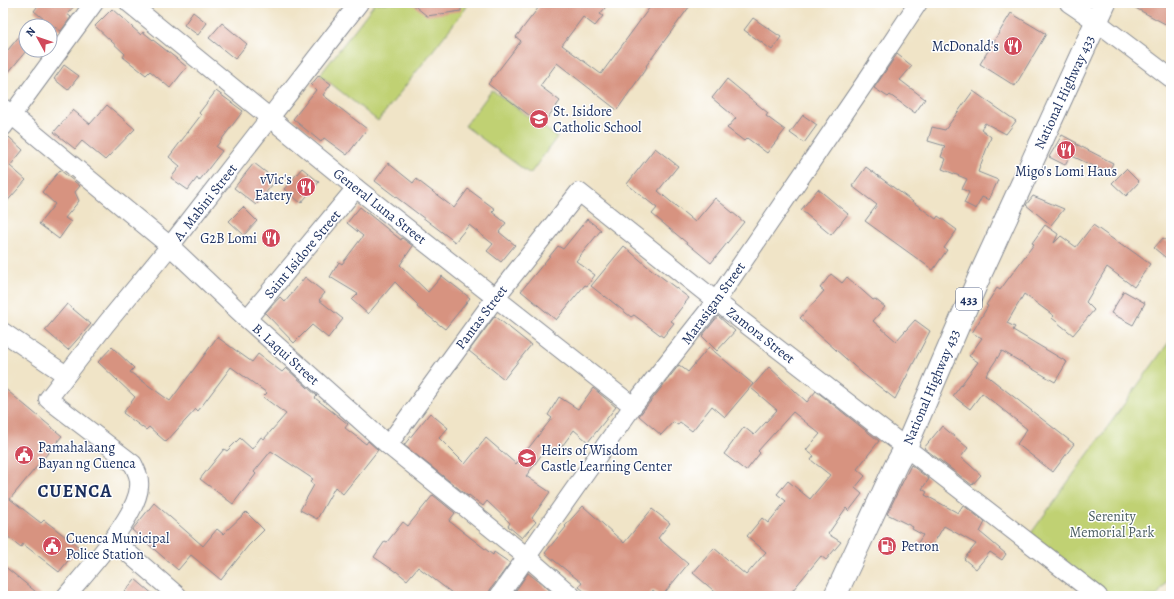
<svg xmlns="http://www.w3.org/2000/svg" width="1174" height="599" viewBox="0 0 1174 599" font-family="Alegreya,serif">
<rect width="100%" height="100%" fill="#fff"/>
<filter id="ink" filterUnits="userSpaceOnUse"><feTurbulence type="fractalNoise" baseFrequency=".025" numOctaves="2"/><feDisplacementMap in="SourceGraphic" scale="8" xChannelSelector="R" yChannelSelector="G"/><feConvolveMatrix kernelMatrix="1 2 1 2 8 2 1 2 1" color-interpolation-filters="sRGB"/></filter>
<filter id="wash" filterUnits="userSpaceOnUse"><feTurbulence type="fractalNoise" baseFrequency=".012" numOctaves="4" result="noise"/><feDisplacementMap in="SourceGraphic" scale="16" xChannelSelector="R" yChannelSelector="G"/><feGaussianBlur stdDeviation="0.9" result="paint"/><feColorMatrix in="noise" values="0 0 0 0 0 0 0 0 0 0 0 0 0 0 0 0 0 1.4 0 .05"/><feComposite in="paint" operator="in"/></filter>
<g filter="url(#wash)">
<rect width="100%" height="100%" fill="#f0e4c7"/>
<g fill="#c0d173" stroke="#6e8068">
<polygon points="375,3 468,3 466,8 378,121 320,75"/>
<polygon points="492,90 557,137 530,174 465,126"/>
<polygon points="1171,339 1171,574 1157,596 1107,596 1029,536"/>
</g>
<g id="blocks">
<g fill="#d79380">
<polygon points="40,3 77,3 67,14 71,17 61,31 50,24 34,11"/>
<polygon points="411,3 461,3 461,11 427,16"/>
<polygon points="542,3 609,3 600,14 603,16 595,26 583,17 562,45 601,74 653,3 692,3 646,66 647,67 617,110 557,63 540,86 560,101 542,125 488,84 521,41 516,37"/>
<polygon points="1126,3 1171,3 1171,27"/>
<polygon points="112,9 141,35 143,32 187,67 170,88 150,71 146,75 123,57 125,54 95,26"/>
<polygon points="193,12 207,23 198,35 184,25"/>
<polygon points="1011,13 1046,34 1015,86 980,64"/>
<polygon points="753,18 781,37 772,50 744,30"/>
<polygon points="222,23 247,44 235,59 209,38"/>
<polygon points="26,28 26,51 3,79 3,56"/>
<polygon points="897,54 912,66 900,80 925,99 915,113 890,95 888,97 874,88"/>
<polygon points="64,65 79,76 68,90 54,79"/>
<polygon points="319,75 331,84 323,95 367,129 347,155 324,138 321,142 293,119 316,90 311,85"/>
<polygon points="727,79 768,113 766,116 785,130 767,153 747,138 744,141 727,128 736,118 712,98"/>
<polygon points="216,91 243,111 216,147 222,151 199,181 197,178 188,190 171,178 180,166 169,157 201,115 199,113"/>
<polygon points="973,91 1016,121 1006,134 985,123 981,129 991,137 978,172 998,180 989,200 982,197 976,209 964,203 969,192 962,189 967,179 942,169 946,159 941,157 945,146 928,141 932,127 945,130"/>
<polygon points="107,105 135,129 105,160 82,141 75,149 54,132 73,110 90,124"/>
<polygon points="803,115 817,125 804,143 790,133"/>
<polygon points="1062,135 1077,143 1076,144 1113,163 1108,173 1070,155 1065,165 1049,157"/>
<polygon points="9,137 23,150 10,166 26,180 3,206 3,144"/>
<polygon points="655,148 678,166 658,191 695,222 715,198 744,222 711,263 652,214 657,208 627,184"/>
<polygon points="254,163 276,180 256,205 234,188"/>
<polygon points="388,163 413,183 416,179 454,208 468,189 495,209 492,212 506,223 499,232 515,245 501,262 487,251 493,244 469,225 455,242 375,181"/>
<polygon points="866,167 924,210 936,219 938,216 957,230 944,248 947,250 933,270 865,221 877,205 852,186"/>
<polygon points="302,168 319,182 301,203 284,189"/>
<polygon points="1126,169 1139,182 1126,196 1112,183"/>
<polygon points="60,170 80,186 75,192 79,201 65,218 71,222 59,239 39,224 55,204 42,192"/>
<polygon points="818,189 848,214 831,235 801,210"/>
<polygon points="1033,196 1064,209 1051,225 1026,205"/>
<polygon points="243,207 257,221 244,235 229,221"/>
<polygon points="360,207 401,240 402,238 413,246 400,265 428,292 442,276 470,298 445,329 417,307 418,305 395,282 368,314 352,300 358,294 330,277 339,262 342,264 363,236 347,223"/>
<polygon points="587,219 601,230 576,261 595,275 587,286 585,285 556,320 521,291 558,246 563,249"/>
<polygon points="1045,225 1058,234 1054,243 1061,236 1076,247 1093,225 1124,247 1125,246 1150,264 1134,287 1107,267 1086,302 1094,310 1073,335 1052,318 1054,316 1024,294 1007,323 1015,327 1013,330 1067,362 1055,382 1002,351 986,375 1074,444 1053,472 1017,444 1027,429 982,393 970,409 953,396 978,362 969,356 982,338 972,333 988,306 986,305 997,288 1000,290 1034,244 1032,243"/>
<polygon points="1163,238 1171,244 1171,262 1154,248"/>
<polygon points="624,246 647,266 689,298 671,321 674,323 663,337 634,315 631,317 605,296 605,297 591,286"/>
<polygon points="831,274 842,283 847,277 873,300 875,299 885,307 873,321 896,341 915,320 930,331 895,399 862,373 800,318 824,291 820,288"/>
<polygon points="305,277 325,293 319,300 343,319 328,338 312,325 294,343 265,313 280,297 285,302"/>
<polygon points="1124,291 1145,303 1133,325 1111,313"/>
<polygon points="67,304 91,324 68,350 45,330"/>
<polygon points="495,316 531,345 504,379 469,351"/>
<polygon points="718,316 735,331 717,351 702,336"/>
<polygon points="217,337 252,362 258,354 282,372 286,368 317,396 315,398 348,424 345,428 366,444 368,441 378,450 343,494 335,487 317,519 300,510 314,485 310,482 313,479 271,451 254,472 256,474 233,504 200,479 224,449 227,451 240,438 252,449 261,437 264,439 286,414 263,397 267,393 231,367 198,411 196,409 166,442 149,427 146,430 123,413 135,397 98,362 112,347 134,368 130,372 170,401 203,357"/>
<polygon points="709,347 753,384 725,417 712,406 692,431 680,422 678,425 673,422 661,435 639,416 679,365 688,372"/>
<polygon points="769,367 807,402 816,391 879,441 857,469 865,476 855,488 862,494 849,511 846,508 828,534 841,542 826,560 821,556 788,596 720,596 693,573 714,548 746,575 766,552 747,536 762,518 768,523 786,501 777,494 788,481 810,499 830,475 811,460 814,456 806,450 820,434 793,412 758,451 760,453 746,471 724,454 744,427 754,435 777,410 751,388"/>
<polygon points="3,387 62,436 10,499 41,523 44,520 79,547 59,572 23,544 21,547 3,533"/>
<polygon points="593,388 616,407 588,442 574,430 557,453 548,446 526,476 550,492 532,518 536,522 522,538 508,526 510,523 487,501 483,506 469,495 468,496 404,445 430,413 448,428 439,438 465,464 486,438 516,464 552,418 548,415 559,397 578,409"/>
<polygon points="942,426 968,448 961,457 981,475 972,485 924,448"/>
<polygon points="911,465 929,479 922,489 927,492 925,495 958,513 963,505 985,522 980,532 1006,554 1002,560 990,552 976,569 964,559 976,544 944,526 929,551 917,544 923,535 912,529 913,527 887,514"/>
<polygon points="433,495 455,513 449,521 493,555 494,552 510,563 490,590 489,596 456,596 418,567 407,580 396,571 396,572 374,557 385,541 387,542 403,522 408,526"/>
<polygon points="154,503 203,546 217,529 223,534 246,512 264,530 248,546 221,580 191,555 178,570 132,530"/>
<polygon points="583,506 624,543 652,509 670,523 658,538 688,564 662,596 660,596 653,590 648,596 590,596 579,587 582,583 545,553 566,527 565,526"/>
<polygon points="3,565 25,583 41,596 3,596"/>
<polygon points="528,573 546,587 556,596 512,596"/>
<polygon points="135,579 155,596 121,596"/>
</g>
</g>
</g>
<g filter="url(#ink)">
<use href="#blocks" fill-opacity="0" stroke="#868a92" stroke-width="1"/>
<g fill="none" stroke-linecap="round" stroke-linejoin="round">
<g stroke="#868a92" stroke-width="20">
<g id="minor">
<polyline points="129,3 356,188 633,406"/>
<polyline points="1069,3 1097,22 1171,78"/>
<polyline points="3,108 170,246 247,319 388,445 527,557 572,596"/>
<polyline points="3,127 94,3"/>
<polyline points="247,319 356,188"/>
<polyline points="3,332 66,375"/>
<polyline points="388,445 496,297 579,192 716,301 1098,596"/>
<polyline points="113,540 178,596"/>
<path d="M66,596C86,572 137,517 139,487C140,478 137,472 133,464L48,399L106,324L170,246L359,3"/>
<polyline points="499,596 633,406 716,301 869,77 918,3"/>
</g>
</g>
<g stroke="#868a92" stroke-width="24">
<polyline id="primary" points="835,596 896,465 906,447 981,273 1105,3"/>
</g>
<use href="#minor" stroke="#fff" stroke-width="18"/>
<use href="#primary" stroke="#fff" stroke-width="22"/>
</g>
</g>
<defs>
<g id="restaurant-disc" transform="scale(1)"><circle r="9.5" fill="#d1495b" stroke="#fff"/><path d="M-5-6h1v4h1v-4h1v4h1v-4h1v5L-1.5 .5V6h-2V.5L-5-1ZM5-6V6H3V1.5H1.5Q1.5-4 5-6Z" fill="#fff"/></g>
<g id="school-disc" transform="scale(1)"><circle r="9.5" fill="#d1495b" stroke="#fff"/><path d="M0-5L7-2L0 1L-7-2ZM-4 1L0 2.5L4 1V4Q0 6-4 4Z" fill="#fff"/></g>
<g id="civic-disc" transform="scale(1)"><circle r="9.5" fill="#d1495b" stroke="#fff"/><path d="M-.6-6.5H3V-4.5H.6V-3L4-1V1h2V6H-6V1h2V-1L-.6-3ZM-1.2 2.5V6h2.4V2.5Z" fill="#fff"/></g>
<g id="fuel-disc" transform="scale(1)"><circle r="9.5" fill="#d1495b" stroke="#fff"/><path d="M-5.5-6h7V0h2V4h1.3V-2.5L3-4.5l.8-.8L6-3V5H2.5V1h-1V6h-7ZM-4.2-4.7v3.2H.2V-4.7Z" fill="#fff"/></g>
</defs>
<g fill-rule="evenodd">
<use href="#restaurant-disc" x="1013" y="46"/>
<use href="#school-disc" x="539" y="119"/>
<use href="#restaurant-disc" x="1066" y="150"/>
<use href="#restaurant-disc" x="306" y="187"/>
<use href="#restaurant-disc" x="271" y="238"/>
<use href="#civic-disc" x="24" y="455"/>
<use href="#school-disc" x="527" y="458"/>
<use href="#civic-disc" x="52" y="546"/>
<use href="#fuel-disc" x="887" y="546"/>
</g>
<g text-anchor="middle" stroke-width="3" stroke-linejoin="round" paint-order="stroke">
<rect fill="#fff" stroke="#5f6d8e" stroke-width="1" x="956" y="288" width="26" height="22" rx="3"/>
<g font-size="13" font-weight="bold" fill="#1b2f5e">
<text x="969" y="304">433</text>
</g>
<g font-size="14" fill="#1b2f5e" stroke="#fff" text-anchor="start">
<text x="999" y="51" text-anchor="end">McDonald's</text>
<text x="553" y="116">St. Isidore<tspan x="553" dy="16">Catholic School</tspan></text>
<text x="1066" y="176" text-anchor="middle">Migo's Lomi Haus</text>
<text x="292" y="184" text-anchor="end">vVic's<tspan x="292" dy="16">Eatery</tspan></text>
<text x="257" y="243" text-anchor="end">G2B Lomi</text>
<text x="38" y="452">Pamahalaang<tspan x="38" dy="16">Bayan ng Cuenca</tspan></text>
<text x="541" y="455">Heirs of Wisdom<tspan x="541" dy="16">Castle Learning Center</tspan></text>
<text x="66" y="543">Cuenca Municipal<tspan x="66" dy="16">Police Station</tspan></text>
<text x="901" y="551">Petron</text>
</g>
<g font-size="14" fill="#1b2f5e" stroke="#fff">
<text transform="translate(1064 92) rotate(-65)" y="5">National Highway 433</text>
<text transform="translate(205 202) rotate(-52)" y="5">A. Mabini Street</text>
<text transform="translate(380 206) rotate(38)" y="5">General Luna Street</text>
<text transform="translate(302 254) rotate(-50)" y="5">Saint Isidore Street</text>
<text transform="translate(713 303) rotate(-54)" y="5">Marasigan Street</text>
<text transform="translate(481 317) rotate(-53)" y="5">Pantas Street</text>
<text transform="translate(761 335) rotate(38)" y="5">Zamora Street</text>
<text transform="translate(286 354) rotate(42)" y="5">B. Laqui Street</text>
<text transform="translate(931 387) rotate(-67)" y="5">National Highway 433</text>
</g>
<g font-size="14" fill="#4d6064" stroke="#fff">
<text x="1112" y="521">Serenity<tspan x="1112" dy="16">Memorial Park</tspan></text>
</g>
<g font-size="18" font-weight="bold" letter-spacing="1" fill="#1b2f5e" stroke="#fff">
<text x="75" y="497">CUENCA</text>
</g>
</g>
<rect width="1174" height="599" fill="none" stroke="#fff" stroke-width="16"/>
<g transform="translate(38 38) rotate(310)"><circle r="19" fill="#ffffff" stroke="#a4acbf"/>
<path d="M0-3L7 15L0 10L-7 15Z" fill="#d1495b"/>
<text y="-6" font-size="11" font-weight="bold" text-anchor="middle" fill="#1b2f5e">N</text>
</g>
</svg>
